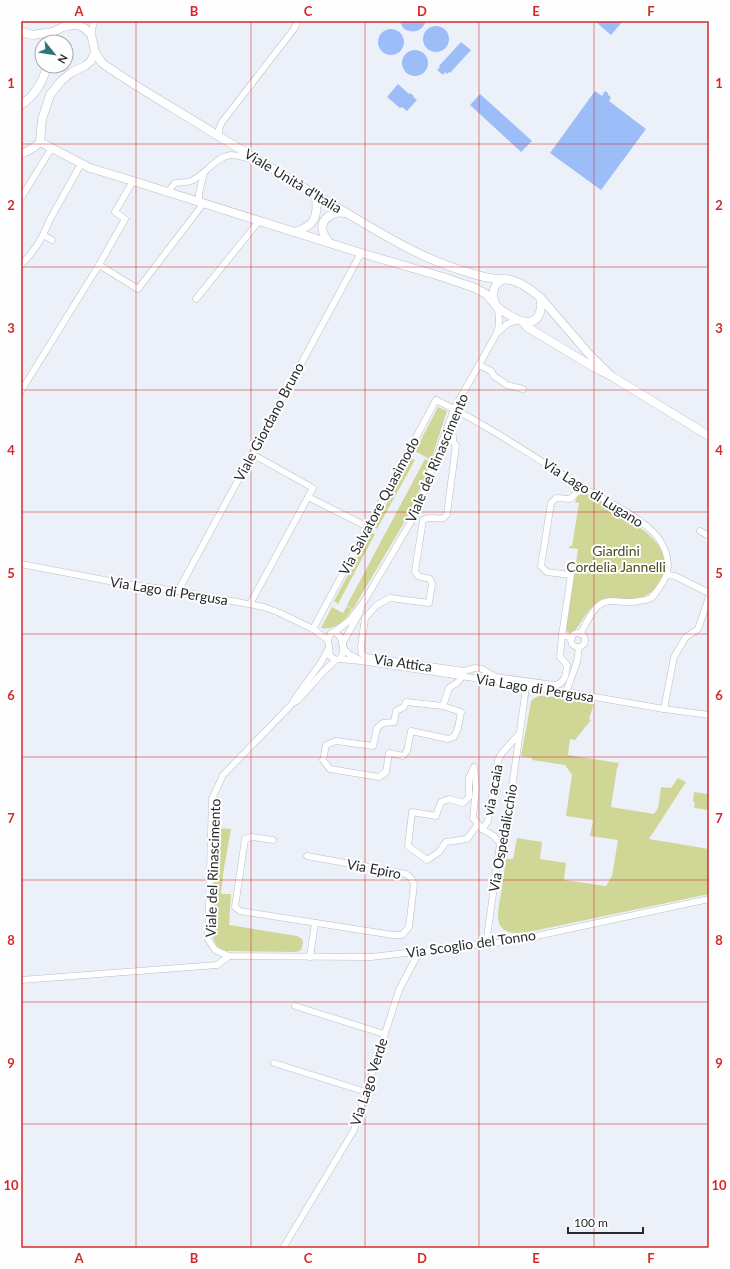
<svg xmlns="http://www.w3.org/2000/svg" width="730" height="1269" viewBox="0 0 730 1269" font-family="Lato,sans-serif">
<rect width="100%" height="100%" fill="#ecf1f9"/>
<g fill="#d0d796">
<polygon points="438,407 447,411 431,460 415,451"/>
<polygon points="411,458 415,460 377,529 374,527"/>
<polygon points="425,459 430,462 421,487 408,516 353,609 347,605"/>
<path d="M581,494C592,492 614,509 624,516C640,528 662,540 665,562C665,565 666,569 665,571C665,574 662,577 661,580C657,589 648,596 638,599C625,602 612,594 599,601C588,608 582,622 574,632C571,633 568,634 566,630L578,549L569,548V546H572L579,503L575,502L577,497Z"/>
<polygon points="371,532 375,534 338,604 334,601"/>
<path d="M347,606L352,609C346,620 335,631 321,628L332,607L343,613Z"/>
<path d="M540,695L594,703L589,719L591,720L575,740L570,739L568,755L619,763L618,767L617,768L611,807L654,814L658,808L661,787L671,788L678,778L686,782L649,839L709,849V894L524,933C492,935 497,917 501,893C503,882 504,870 506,859H513L517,838L542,842L540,859L566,863L564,880L606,886L612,876L618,840L590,836L593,820L566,816L572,775L565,765L532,760V758L521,756L531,702L533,699Z"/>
<polygon points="694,792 709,794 709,810 694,808 695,802 693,802"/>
<path d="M215,828L231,829L224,868L221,894H231L229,925L297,936L302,939L303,943L301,950L296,952L227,951C218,949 214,944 213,935Z"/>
</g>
<g fill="#9dbdf8">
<path d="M399,21H426C422,31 414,34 404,29Z"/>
<polygon points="597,21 623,21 611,35 596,22"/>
<circle cx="436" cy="39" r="13"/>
<circle cx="391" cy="42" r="13"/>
<polygon points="461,42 471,50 450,73 449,72 447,74 445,72 443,75 437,70 440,67 439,66"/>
<circle cx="415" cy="63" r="13"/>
<polygon points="398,84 409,94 410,93 414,96 413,97 417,100 407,111 402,107 400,108 387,97"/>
<polygon points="595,91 602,96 605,91 608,93 608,95 611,97 609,101 646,129 601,190 550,153"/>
<polygon points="480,94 532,141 521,152 470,105"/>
</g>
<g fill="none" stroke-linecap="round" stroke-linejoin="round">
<g stroke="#b9bec5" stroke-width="7">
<g id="minor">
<polyline points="91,34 94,21"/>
<polyline points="219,136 219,129 222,122 294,29 298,21"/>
<path d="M168,192L175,183C180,182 188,183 193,180C207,173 215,157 231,155C239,155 248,159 255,160"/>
<polyline points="21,198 51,149"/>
<polyline points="199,202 199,193 204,173"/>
<polyline points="43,235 52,240"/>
<path d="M21,265C34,251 42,240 49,221L81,164"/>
<polyline points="99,265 138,289 203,204"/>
<polyline points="196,299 259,221"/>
<polyline points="497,333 507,324 518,320"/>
<polyline points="479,365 491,371 494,376 507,385 523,389"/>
<polyline points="21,391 99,265 125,219 115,212 133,181"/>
<path d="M446,435L453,437V442L456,445L447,514C442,522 437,517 429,518C427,518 425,519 423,520L415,571L418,576L430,579L432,584L429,603L390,598L377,605L365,618L361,647L362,654L366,657L464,671L475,668L482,669L496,677L554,685C565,684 566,675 567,665L560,657L562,635"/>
<polyline points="308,497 368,527"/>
<polyline points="700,531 709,536"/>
<polyline points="21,564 125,584 178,591 264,607 280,613 313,629 328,640"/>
<polyline points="667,575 675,576 709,593"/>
<polyline points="178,591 361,253"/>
<polyline points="250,604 313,488 252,454"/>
<path d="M313,629L436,400C488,425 535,458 584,488C607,502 634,513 653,532C663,542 672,560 666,576C664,581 655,595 651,598C648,600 634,602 630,602C619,603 608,597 598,606C591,612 585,626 580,634"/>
<path d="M334,632L349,621L363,603L415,515L454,409L497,333C500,324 500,317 497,307"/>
<path d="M334,632C344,636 346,651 340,659L336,660L330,656L328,640L331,633Z"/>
<circle cx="578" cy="640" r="7"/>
<polyline points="572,638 562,635 571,575 547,572 541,566 551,503 556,498 570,499 583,487"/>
<polyline points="342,644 359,614 361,608"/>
<polyline points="343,648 350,655 358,659"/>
<polyline points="340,659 361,661 566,692 664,709 709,715"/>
<polyline points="336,660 324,671 298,700 293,703 223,775 212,799 208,939 215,950 229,956 371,957 513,941 709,899"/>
<polyline points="566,692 577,662 579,647"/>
<polyline points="293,702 296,697 320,664 329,648"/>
<polyline points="443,706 461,712 458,728 454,737 448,739 411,731 407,751 403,756 389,753 386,772 379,777 330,769 323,760 326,745 336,741 373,746 377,728 383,723 394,722 396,711 404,707 406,702 443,706 449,688 458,682 462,677"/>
<polyline points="664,709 674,657 686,637 698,629 709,597"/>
<polyline points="478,824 467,839 446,842 439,852 427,860 408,846 412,812 436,816 441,802 449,799 463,803 469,797 469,778 474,767 476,788 473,818 482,829 494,836 500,844"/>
<polyline points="482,829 488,821 498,760 502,753 519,734"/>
<polyline points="273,840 252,837 245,839 235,907 240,911 393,935 402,935 409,927 414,884 411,878 406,874 307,856"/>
<polyline points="486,944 500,844 506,828 520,732 526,687"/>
<polyline points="310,957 315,923"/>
<polyline points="21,980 217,965 229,956"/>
<polyline points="295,1006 384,1034"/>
<polyline points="274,1063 366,1092"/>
<polyline points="283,1248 354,1130 399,990 419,952"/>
</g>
</g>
<g stroke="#b9bec5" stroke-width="9">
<g id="major">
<path d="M21,32L33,35L53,32L63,27L71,25H78L84,28L91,34L95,52L102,63C140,90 181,112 220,137C262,162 303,188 345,212C385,236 422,259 467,272C480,276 492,280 506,279"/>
<polyline points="50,42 53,32"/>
<path d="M21,105C34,96 43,82 47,66"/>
<polyline points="40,142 42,119 50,95 61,81 72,72 85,66 91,61 95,52"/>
<path d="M21,153C29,152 34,148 40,142L90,168L133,181L361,253L443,277L475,288L486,294L494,303"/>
<path d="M294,232C316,226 318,216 316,196"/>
<path d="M329,243C327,239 324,236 323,232C319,218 334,211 345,213"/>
<path d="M540,297C543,310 539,326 522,321C513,319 505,312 497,307C493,301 492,296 494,289C502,267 530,289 540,297L589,354L611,376"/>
<polyline points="523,322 527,327 595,368 613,377 709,436"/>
</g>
</g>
<use href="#minor" stroke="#fff" stroke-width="6"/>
<use href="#major" stroke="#fff" stroke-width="8"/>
</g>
<path fill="none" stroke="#d62828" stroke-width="1" stroke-opacity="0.55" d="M136,21V1248M251,21V1248M365,21V1248M479,21V1248M594,21V1248M21,144H709M21,267H709M21,390H709M21,512H709M21,634H709M21,757H709M21,880H709M21,1002H709M21,1124H709"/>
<g text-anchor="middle" stroke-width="4" stroke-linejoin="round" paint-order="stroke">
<g font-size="14" fill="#27292b" stroke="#fefefe">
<text transform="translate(293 181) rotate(31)" y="5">Viale Unità d'Italia</text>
<text transform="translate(269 422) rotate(-62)" y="5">Viale Giordano Bruno</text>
<text transform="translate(437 458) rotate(-67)" y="5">Viale del Rinascimento</text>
<text transform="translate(593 493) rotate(32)" y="5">Via Lago di Lugano</text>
<text transform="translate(379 506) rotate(-62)" y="5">Via Salvatore Quasìmodo</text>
<text transform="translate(169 591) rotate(9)" y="5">Via Lago di Pergusa</text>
<text transform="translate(403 663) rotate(8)" y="5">Via Attica</text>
<text transform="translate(535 688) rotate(9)" y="5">Via Lago di Pergusa</text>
<text transform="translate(493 790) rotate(-79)" y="5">via acaia</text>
<text transform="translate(503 838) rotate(-80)" y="5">Via Ospedalicchio</text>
<text transform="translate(213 868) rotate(-88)" y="5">Viale del Rinascimento</text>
<text transform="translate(374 869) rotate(11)" y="5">Via Epiro</text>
<text transform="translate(471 944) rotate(-8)" y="5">Via Scoglio del Tonno</text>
<text transform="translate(369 1082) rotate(-72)" y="5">Via Lago Verde</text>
</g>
<g font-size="14" fill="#494e1b" stroke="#fefefe">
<text x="616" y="556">Giardini<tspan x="616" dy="16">Cordelia Jannelli</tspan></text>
</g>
</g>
<rect width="730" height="1269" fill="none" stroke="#fefefe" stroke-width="44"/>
<g transform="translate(54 54) rotate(120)"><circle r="19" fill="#fefefe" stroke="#a8a9aa"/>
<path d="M0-3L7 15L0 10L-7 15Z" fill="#2c747e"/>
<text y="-6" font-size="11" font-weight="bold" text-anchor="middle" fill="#27292b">N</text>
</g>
<path d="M568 1227v6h75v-6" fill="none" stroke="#27292b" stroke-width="2"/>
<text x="574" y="1227" font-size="12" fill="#27292b" stroke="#fefefe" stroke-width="3" paint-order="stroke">100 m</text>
<rect x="22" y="22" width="686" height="1225" fill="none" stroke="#d62828" stroke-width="1.5"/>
<g font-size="13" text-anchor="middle" font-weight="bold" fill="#d62828">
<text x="79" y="16">A</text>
<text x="194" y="16">B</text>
<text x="308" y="16">C</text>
<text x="422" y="16">D</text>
<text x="536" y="16">E</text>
<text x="651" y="16">F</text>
<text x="11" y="88">1</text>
<text x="719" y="88">1</text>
<text x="11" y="210">2</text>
<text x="719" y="210">2</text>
<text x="11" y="333">3</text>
<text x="719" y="333">3</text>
<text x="11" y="455">4</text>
<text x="719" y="455">4</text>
<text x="11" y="578">5</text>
<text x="719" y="578">5</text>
<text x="11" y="700">6</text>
<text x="719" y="700">6</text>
<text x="11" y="823">7</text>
<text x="719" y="823">7</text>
<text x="11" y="945">8</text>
<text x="719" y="945">8</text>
<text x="11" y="1068">9</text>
<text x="719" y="1068">9</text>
<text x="11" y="1190">10</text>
<text x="719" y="1190">10</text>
<text x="79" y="1263">A</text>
<text x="194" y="1263">B</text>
<text x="308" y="1263">C</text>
<text x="422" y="1263">D</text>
<text x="536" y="1263">E</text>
<text x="651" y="1263">F</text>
</g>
</svg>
